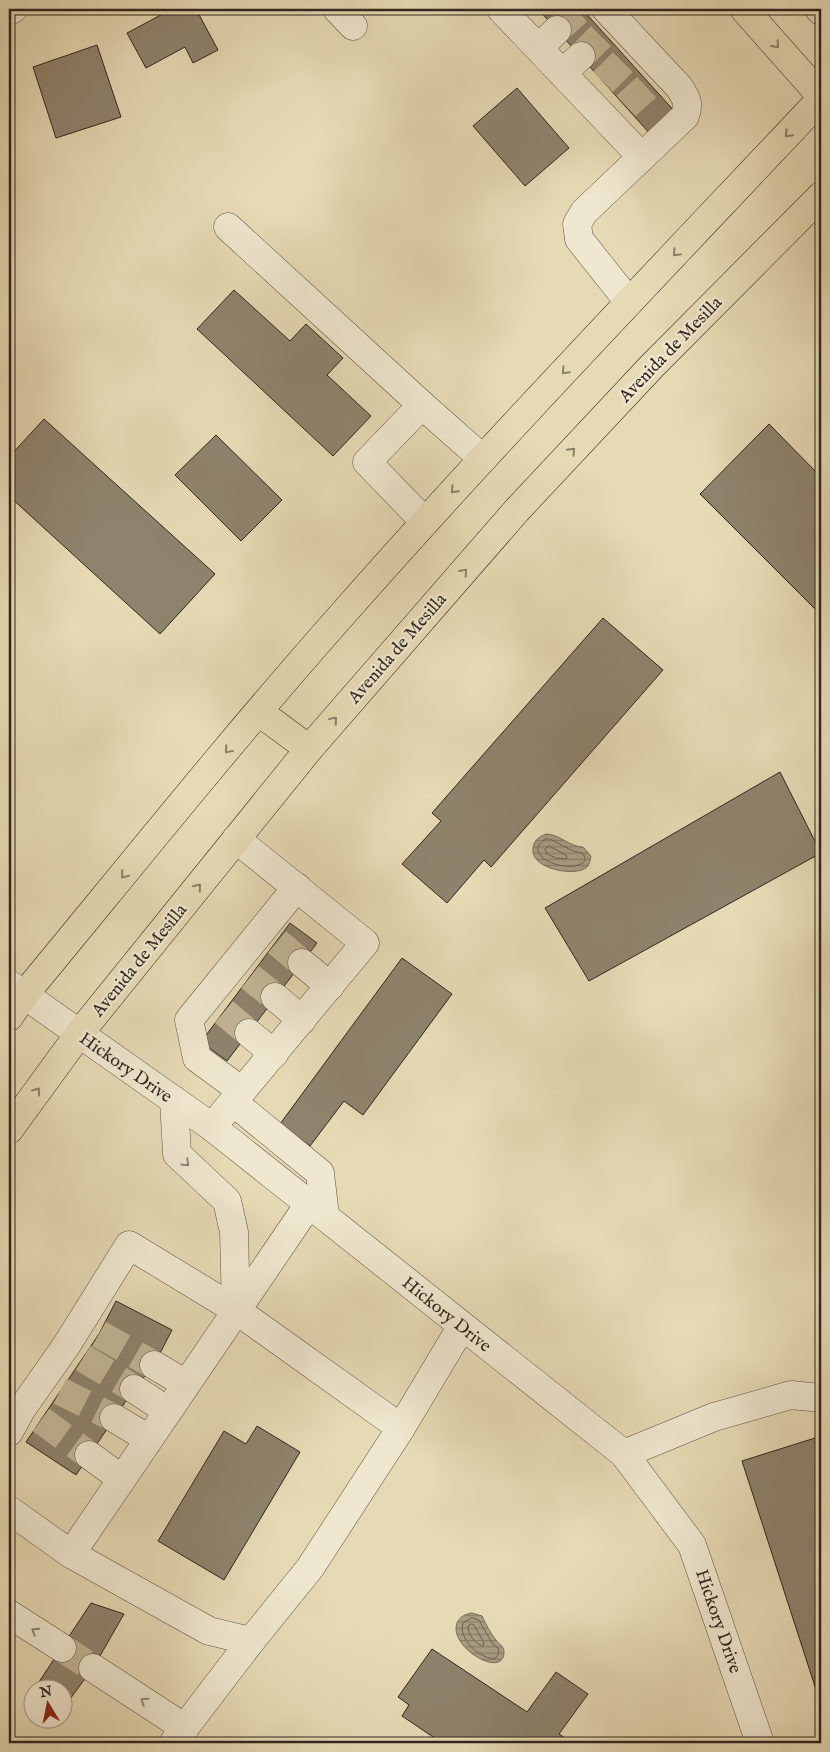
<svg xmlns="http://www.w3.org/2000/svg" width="830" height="1752" viewBox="0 0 830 1752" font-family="'IM FELL English',serif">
<defs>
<pattern id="water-rules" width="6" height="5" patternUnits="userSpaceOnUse" patternTransform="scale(1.25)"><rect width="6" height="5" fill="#a89c82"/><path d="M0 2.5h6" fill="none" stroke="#897f6a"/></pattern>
</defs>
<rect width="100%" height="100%" fill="#e6dab5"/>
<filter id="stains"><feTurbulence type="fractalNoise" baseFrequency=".004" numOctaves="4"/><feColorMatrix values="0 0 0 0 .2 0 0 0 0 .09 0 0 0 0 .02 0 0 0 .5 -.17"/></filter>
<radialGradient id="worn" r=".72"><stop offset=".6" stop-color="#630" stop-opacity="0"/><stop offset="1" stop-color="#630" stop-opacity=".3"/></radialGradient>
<g fill="url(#water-rules)" stroke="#786c5a">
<path d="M546,834C559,834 570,847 583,847L591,856C590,861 590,866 584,869C570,876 530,868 533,848C534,840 539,837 546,834Z"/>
<path d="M472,1613L482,1616C486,1624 490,1633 496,1640C499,1644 504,1646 504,1652C504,1680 448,1647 457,1623C460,1616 466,1614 472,1613Z"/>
</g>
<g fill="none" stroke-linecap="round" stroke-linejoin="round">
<g stroke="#6c6050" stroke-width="1">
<path d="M546,839H550L573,851L582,853L585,857V861C570,877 517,854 546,839Z"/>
<polygon points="549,846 566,855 567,859 556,858 547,854 545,849"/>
<path d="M472,1618L479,1620L492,1643L498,1648L499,1653L496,1658C481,1661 457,1638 463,1623Z"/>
<path d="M472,1624L474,1625L484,1643L483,1646C476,1644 467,1634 468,1626Z"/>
</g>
</g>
<g fill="#8f836d" stroke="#31251f">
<polygon points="172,9 196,9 218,50 193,63 185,47 146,68 127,33"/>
<polygon points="538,9 582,9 677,114 652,136"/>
<polygon points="97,45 121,117 56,138 33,67"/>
<polygon points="517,88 569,148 525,186 473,126"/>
<polygon points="234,290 290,341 306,324 343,358 327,375 371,416 333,456 197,329"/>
<polygon points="44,419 215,574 160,634 9,496 9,457"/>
<polygon points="769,424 821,477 821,615 700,494"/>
<polygon points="216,435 282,500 241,541 175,475"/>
<polygon points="603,618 663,670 491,867 484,860 447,903 402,864 441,821 432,813"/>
<polygon points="780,772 821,853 589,981 545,908"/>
<polygon points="290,923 317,943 227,1061 201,1042"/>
<polygon points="402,958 452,994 363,1115 344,1101 310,1146 280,1124"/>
<polygon points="116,1301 172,1330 154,1365 134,1389 76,1475 26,1442 99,1334"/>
<polygon points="257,1426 300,1452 224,1580 158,1541 224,1431 246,1444"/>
<polygon points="818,1437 821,1447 821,1705 742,1461"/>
<polygon points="91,1603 124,1614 93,1668 70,1699 62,1697 62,1690 35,1688"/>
<polygon points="432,1649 527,1712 556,1672 588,1694 559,1734 573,1743 442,1743 402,1716 409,1705 398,1697"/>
</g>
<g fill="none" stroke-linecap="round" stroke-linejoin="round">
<g stroke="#c2b697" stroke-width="28" stroke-dasharray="28 14" stroke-linecap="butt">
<polyline points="557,30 580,9"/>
<polyline points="581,56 604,33"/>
<polyline points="603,82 627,58"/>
<polyline points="626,106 650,84"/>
<polyline points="277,942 302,963"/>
<polyline points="250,977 275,997"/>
<polyline points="224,1012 249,1033"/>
<polyline points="99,1334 154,1365"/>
<polyline points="83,1358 134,1389"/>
<polyline points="60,1391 114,1418"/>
<polyline points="41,1420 89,1455"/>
<polyline points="62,1648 93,1668"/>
</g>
<g stroke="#5e5244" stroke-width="29">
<g id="minor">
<polyline points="337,9 353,26"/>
<polyline points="501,9 642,157"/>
<path d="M606,9L679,87C686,98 690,103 685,116L584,212L577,224L579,239L629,302"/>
<polyline points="9,11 13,9"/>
<polyline points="539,48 557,30"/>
<polyline points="562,73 581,56"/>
<polyline points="228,227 422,405 483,459"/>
<polyline points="422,405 367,462 425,522"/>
<polyline points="302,963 330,986"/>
<polyline points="9,984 212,1127 624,1454 692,1545 760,1743"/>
<polyline points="275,997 302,1020"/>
<polyline points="249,1033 274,1054"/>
<polyline points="242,1091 197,1058 189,1020 297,887"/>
<polyline points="174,1100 177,1154 227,1201 234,1232 236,1310"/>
<polyline points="233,1102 320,1173 325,1216"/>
<polyline points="212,1127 365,943 236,839"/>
<polyline points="309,1204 71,1554 209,1631 251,1641 310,1568 401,1428 462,1326"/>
<polyline points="154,1365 186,1384"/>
<polyline points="134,1389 168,1411"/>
<polyline points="114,1418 149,1439"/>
<polyline points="9,1432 21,1410 66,1346 129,1245 236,1310 401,1428"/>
<polyline points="624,1454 714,1417 791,1395 821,1398"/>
<polyline points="89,1455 122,1479"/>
<polyline points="9,1510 71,1554"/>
<polyline points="9,1614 62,1648"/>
<polyline points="93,1668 185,1728"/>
<polyline points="173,1743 251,1641"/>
</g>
</g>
<g stroke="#31251f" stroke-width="29">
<g id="major">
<polyline points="744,9 821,96"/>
<polyline points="819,9 821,11"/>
<polyline points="259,712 309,749"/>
<path d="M9,1017L24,995C129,868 232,739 341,616C497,439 660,270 821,99"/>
<polyline points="9,1130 79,1034 309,749 517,510 652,366 821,196"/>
</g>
</g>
<use href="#minor" stroke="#efe7cf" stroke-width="28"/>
<use href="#major" stroke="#e6dab5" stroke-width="28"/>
</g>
<defs><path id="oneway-chevron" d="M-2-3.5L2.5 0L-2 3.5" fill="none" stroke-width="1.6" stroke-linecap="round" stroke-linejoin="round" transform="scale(1.25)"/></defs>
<g stroke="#8c806a">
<use href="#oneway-chevron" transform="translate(776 45) rotate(48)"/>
<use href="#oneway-chevron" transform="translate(788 134) rotate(133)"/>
<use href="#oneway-chevron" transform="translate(676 253) rotate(133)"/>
<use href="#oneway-chevron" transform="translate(565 371) rotate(133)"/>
<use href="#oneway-chevron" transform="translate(572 451) rotate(-47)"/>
<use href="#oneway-chevron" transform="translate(454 490) rotate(133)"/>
<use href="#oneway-chevron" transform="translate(464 572) rotate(-49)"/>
<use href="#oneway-chevron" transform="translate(334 720) rotate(-49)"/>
<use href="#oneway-chevron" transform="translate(228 750) rotate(130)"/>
<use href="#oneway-chevron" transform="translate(124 875) rotate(129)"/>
<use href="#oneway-chevron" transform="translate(198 887) rotate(-51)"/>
<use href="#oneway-chevron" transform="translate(37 1091) rotate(-54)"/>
</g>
<g stroke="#908677">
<use href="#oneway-chevron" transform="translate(186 1163) rotate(44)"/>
<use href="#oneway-chevron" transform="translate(35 1631) rotate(-147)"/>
<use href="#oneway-chevron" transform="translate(144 1701) rotate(-147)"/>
</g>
<g text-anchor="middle" stroke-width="4.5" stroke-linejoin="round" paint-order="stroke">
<g font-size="18" fill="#31251f" stroke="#efe7cf">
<text transform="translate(670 349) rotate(-46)" y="6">Avenida de Mesilla</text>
<text transform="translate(397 648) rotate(-49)" y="6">Avenida de Mesilla</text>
<text transform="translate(139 960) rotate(-51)" y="6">Avenida de Mesilla</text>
<text transform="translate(126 1067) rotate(35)" y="6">Hickory Drive</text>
<text transform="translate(447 1314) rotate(39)" y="6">Hickory Drive</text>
<text transform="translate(719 1621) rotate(71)" y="6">Hickory Drive</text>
</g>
</g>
<rect width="830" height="1752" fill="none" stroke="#e6dab5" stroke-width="30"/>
<rect x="10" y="10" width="810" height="1732" fill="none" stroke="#31251f" stroke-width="2.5"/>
<rect x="15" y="15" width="800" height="1722" fill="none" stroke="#31251f"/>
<g transform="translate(48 1704) rotate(350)"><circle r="24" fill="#efe7cf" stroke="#a39989"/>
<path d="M0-4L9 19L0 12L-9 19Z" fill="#8f2418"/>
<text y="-8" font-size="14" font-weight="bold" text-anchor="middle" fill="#31251f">N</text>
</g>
<rect width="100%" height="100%" filter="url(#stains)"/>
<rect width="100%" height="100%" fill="url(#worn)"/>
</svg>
